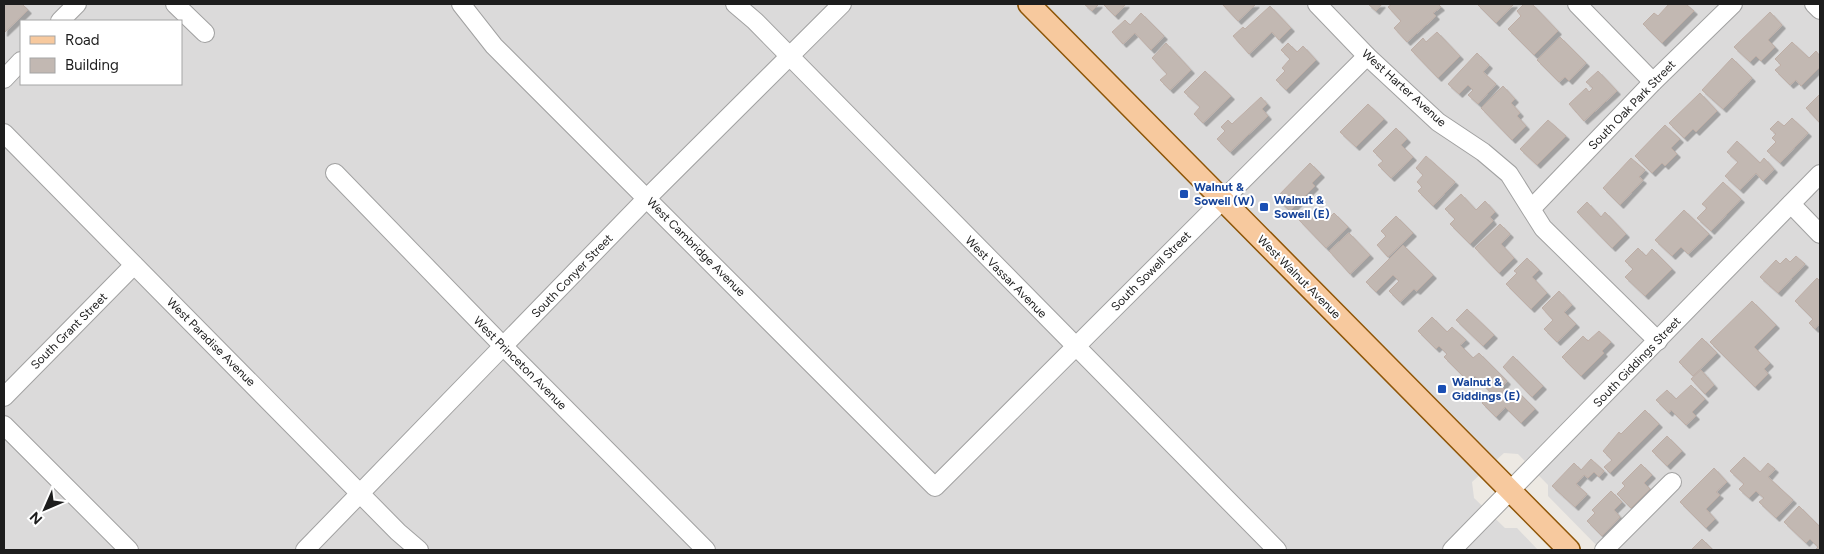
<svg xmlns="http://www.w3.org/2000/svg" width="1824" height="554" viewBox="0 0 1824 554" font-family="Figtree,sans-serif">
<defs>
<filter id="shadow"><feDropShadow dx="3.5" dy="3.5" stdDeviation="0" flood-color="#0004"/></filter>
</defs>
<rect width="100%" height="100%" fill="#ede9e3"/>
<path fill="#dbdada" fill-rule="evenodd" d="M4,4H1820V550H1601L1548,496V485L1518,454L1504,453L1472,482L1474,498L1505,528H1517L1538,550H4ZM21,21H181V84H21Z"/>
<g fill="#c2b8b2" stroke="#beaea6" filter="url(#shadow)">
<polygon points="4,4 22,4 28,10 4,33"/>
<polygon points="1084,4 1099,4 1092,11"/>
<polygon points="1103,4 1126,4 1115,16"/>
<polygon points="1222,4 1256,4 1238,21"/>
<polygon points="1368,4 1382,4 1376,11"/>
<polygon points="1392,4 1438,4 1441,7 1433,13 1436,16 1407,42 1394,28 1401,21 1388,7"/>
<polygon points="1477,4 1514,4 1496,23"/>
<polygon points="1524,4 1532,4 1558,31 1534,55 1508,29 1521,16 1517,11"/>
<polygon points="1669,4 1686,4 1694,11 1662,43 1643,24 1654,13 1658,16"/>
<polygon points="1270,6 1291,28 1279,40 1272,32 1249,54 1233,36 1243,27 1245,29"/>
<polygon points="1770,12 1782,25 1768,40 1775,47 1761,61 1756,56 1750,62 1734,47"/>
<polygon points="1141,13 1164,36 1151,50 1135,33 1123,44 1112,32 1125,20 1130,25"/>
<polygon points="1437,32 1460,56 1438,78 1411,50 1423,38 1426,42"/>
<polygon points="1560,37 1586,63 1569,81 1565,77 1559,82 1537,60"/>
<polygon points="1792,42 1809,58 1816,51 1820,56 1820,67 1801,86 1796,80 1790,85 1775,70 1781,65 1775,59"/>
<polygon points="1166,43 1191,70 1170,90 1160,80 1167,74 1152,58"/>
<polygon points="1288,43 1297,52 1303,46 1316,60 1286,90 1276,80 1285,71 1282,68 1290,59 1281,50"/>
<polygon points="1477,53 1489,65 1483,72 1496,84 1478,104 1468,95 1473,90 1468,85 1459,94 1448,84"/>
<polygon points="1732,58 1752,78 1723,109 1702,90"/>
<polygon points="1205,71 1231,96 1203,123 1194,114 1200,107 1184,92"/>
<polygon points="1598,71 1617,91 1584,121 1569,104 1586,88 1589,92 1593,88 1586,82"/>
<polygon points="1503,86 1515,99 1511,103 1520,113 1517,116 1526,126 1512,140 1481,108"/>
<polygon points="1700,93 1717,111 1696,132 1693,129 1684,138 1669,123"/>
<polygon points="1820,94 1820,123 1806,108"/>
<polygon points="1261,97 1267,104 1262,109 1268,116 1230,152 1217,139 1225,131 1221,127 1228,120 1232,124"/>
<polygon points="1368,104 1384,119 1356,147 1340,132"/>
<polygon points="1792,118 1808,133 1780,163 1767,151 1776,142 1772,138 1776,134 1770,129 1778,121 1784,126"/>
<polygon points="1548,120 1566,136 1537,165 1520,149"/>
<polygon points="1665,125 1680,139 1671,148 1677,154 1665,166 1662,163 1652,173 1635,156"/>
<polygon points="1396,128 1407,139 1401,145 1413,157 1391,178 1378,165 1383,161 1373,151"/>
<polygon points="1737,141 1760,163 1764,158 1774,169 1763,181 1756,173 1740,190 1725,176 1738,162 1727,152"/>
<polygon points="1426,156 1455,182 1433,206 1418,191 1422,187 1417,182 1423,175 1416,168"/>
<polygon points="1631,158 1645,170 1639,177 1643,180 1620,205 1603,188"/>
<polygon points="1310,163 1321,174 1312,183 1315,186 1290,211 1276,198"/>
<polygon points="1723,182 1741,199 1711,231 1697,218 1707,208 1702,204"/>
<polygon points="1461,194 1476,210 1485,201 1495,212 1490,217 1493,221 1470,244 1450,224 1455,219 1445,209"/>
<polygon points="1587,202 1601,217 1605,212 1626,234 1612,248 1577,212"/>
<polygon points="1321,209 1330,217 1334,213 1348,227 1326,248 1299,220 1310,210 1315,215"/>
<polygon points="1684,210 1709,234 1688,254 1681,247 1672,256 1655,240"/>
<polygon points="1396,216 1413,233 1388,257 1377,245 1386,236 1381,231"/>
<polygon points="1500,224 1510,234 1501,244 1514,258 1499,273 1475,248"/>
<polygon points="1349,233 1370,255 1350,274 1329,251"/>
<polygon points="1403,245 1433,275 1417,291 1414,289 1400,302 1389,291 1399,281 1393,275 1376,292 1366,282"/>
<polygon points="1638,248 1646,256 1652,249 1672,269 1645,296 1625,277 1633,269 1625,261"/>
<polygon points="1796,256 1805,264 1778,293 1760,277 1776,260 1780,264 1786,258 1790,262"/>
<polygon points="1527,258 1539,270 1532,277 1547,293 1531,309 1506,284 1517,273 1514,271"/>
<polygon points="1817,278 1820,281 1820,323 1815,329 1809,323 1813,319 1795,301"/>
<polygon points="1559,291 1572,305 1564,312 1576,324 1557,342 1544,329 1553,320 1542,308"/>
<polygon points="1752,301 1776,325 1754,347 1770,363 1764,369 1768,374 1755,387 1710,342"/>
<polygon points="1467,309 1494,335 1483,346 1456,320"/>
<polygon points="1432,317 1447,332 1452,327 1466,340 1460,345 1473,358 1479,353 1507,381 1502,387 1513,398 1518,392 1535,409 1521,423 1505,407 1496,417 1482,403 1491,393 1475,376 1469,382 1444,357 1447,354 1439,346 1436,349 1418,331"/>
<polygon points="1599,331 1611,342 1602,351 1604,353 1581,376 1562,357 1583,336 1588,341"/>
<polygon points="1702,338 1717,353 1693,376 1679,362"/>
<polygon points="1513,356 1543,386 1532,397 1503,367"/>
<polygon points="1701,370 1714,385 1705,394 1691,379"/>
<polygon points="1691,385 1705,399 1692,412 1696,416 1686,425 1671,410 1669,413 1656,400 1667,390 1676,399"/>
<polygon points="1645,410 1659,424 1610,473 1604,467 1612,460 1603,451 1619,432 1621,434"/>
<polygon points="1667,436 1682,451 1667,466 1652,451"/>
<polygon points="1744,457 1760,472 1768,463 1775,469 1768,477 1793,500 1776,518 1759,502 1764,498 1756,491 1749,498 1739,489 1744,484 1730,471"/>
<polygon points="1591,459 1604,471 1599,477 1594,472 1588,478 1584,475 1576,484 1587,494 1575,507 1552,486 1574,463 1581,470"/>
<polygon points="1641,464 1652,475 1644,483 1650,489 1631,508 1617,494 1625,486 1622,483"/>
<polygon points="1714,468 1727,482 1716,492 1720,495 1706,509 1715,519 1706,528 1680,502"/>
<polygon points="1611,491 1622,502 1614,510 1620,517 1602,536 1587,521 1595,513 1592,510"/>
<polygon points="1799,506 1820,527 1820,550 1815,550 1818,547 1810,539 1806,543 1784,522"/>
<polygon points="1702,539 1713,550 1691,550"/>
</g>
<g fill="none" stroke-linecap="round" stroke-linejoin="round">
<g stroke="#a1a1a1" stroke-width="20">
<g id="minor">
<polyline points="175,4 205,33"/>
<polyline points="461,4 494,46 935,487 1367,56"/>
<polyline points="735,4 755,21 1277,550"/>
<polyline points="1317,4 1367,56 1438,122 1483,152 1509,174 1543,228 1658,341"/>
<polyline points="1577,4 1653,82"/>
<polyline points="1814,4 1820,10"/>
<polyline points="60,21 77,4"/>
<polyline points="4,79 21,61"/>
<polyline points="4,133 398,532 419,550"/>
<polyline points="335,173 504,347 706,550"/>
<polyline points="1791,204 1820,234"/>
<polyline points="1532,208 1653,82 1733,4"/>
<polyline points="4,397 134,265"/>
<polyline points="4,425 129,550"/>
<polyline points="305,550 647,198 842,4"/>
<polyline points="1452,550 1820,174"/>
<polyline points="1604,550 1672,482"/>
</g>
</g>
<g stroke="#8e5507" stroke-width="24">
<polyline id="major" points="1029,4 1569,550"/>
</g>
<use href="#minor" stroke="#fff" stroke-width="18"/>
<use href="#major" stroke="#f7c99e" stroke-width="21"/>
</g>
<g fill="#1a4fb4" stroke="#fff" stroke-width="2">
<rect x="1179" y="189" width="10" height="10" rx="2.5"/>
<rect x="1259" y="202" width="10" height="10" rx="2.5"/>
<rect x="1437" y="384" width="10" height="10" rx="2.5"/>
</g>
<g text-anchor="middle" stroke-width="4" stroke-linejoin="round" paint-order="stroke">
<g font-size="12" fill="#1d1d1d" stroke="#fff">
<text transform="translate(1404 88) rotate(42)" y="4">West Harter Avenue</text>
<text transform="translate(1632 105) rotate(-46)" y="4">South Oak Park Street</text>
<text transform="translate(696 247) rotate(45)" y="4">West Cambridge Avenue</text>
<text transform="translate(1151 271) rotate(-45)" y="4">South Sowell Street</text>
<text transform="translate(572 276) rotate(-46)" y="4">South Conyer Street</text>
<text transform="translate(1006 277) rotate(45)" y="4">West Vassar Avenue</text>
<text transform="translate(1299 277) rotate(45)" y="4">West Walnut Avenue</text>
<text transform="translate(69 331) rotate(-45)" y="4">South Grant Street</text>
<text transform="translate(211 342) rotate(45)" y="4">West Paradise Avenue</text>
<text transform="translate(1637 362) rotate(-46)" y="4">South Giddings Street</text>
<text transform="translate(520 363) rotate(45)" y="4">West Princeton Avenue</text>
</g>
<g font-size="12" font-weight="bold" fill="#164399" stroke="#fff" text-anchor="start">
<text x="1194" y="191">Walnut &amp;<tspan x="1194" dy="14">Sowell (W)</tspan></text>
<text x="1274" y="204">Walnut &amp;<tspan x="1274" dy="14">Sowell (E)</tspan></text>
<text x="1452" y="386">Walnut &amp;<tspan x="1452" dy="14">Giddings (E)</tspan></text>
</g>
</g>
<rect width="1824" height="554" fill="none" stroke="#1d1d1d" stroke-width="10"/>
<rect x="20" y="20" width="162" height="65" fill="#ffffff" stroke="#a5a5a5"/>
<rect x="30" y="36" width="25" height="8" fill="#f7c99e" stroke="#a5a5a5"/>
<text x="65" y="45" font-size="15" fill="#1d1d1d">Road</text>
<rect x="30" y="58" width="25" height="15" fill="#c2b8b2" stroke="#a5a5a5"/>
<text x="65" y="70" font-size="15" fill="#1d1d1d">Building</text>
<g transform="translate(45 509) rotate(225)" stroke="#ffffff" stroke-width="4" paint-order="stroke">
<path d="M0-4L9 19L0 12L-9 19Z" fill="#1d1d1d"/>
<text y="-8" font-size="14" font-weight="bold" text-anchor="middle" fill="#1d1d1d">N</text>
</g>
</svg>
